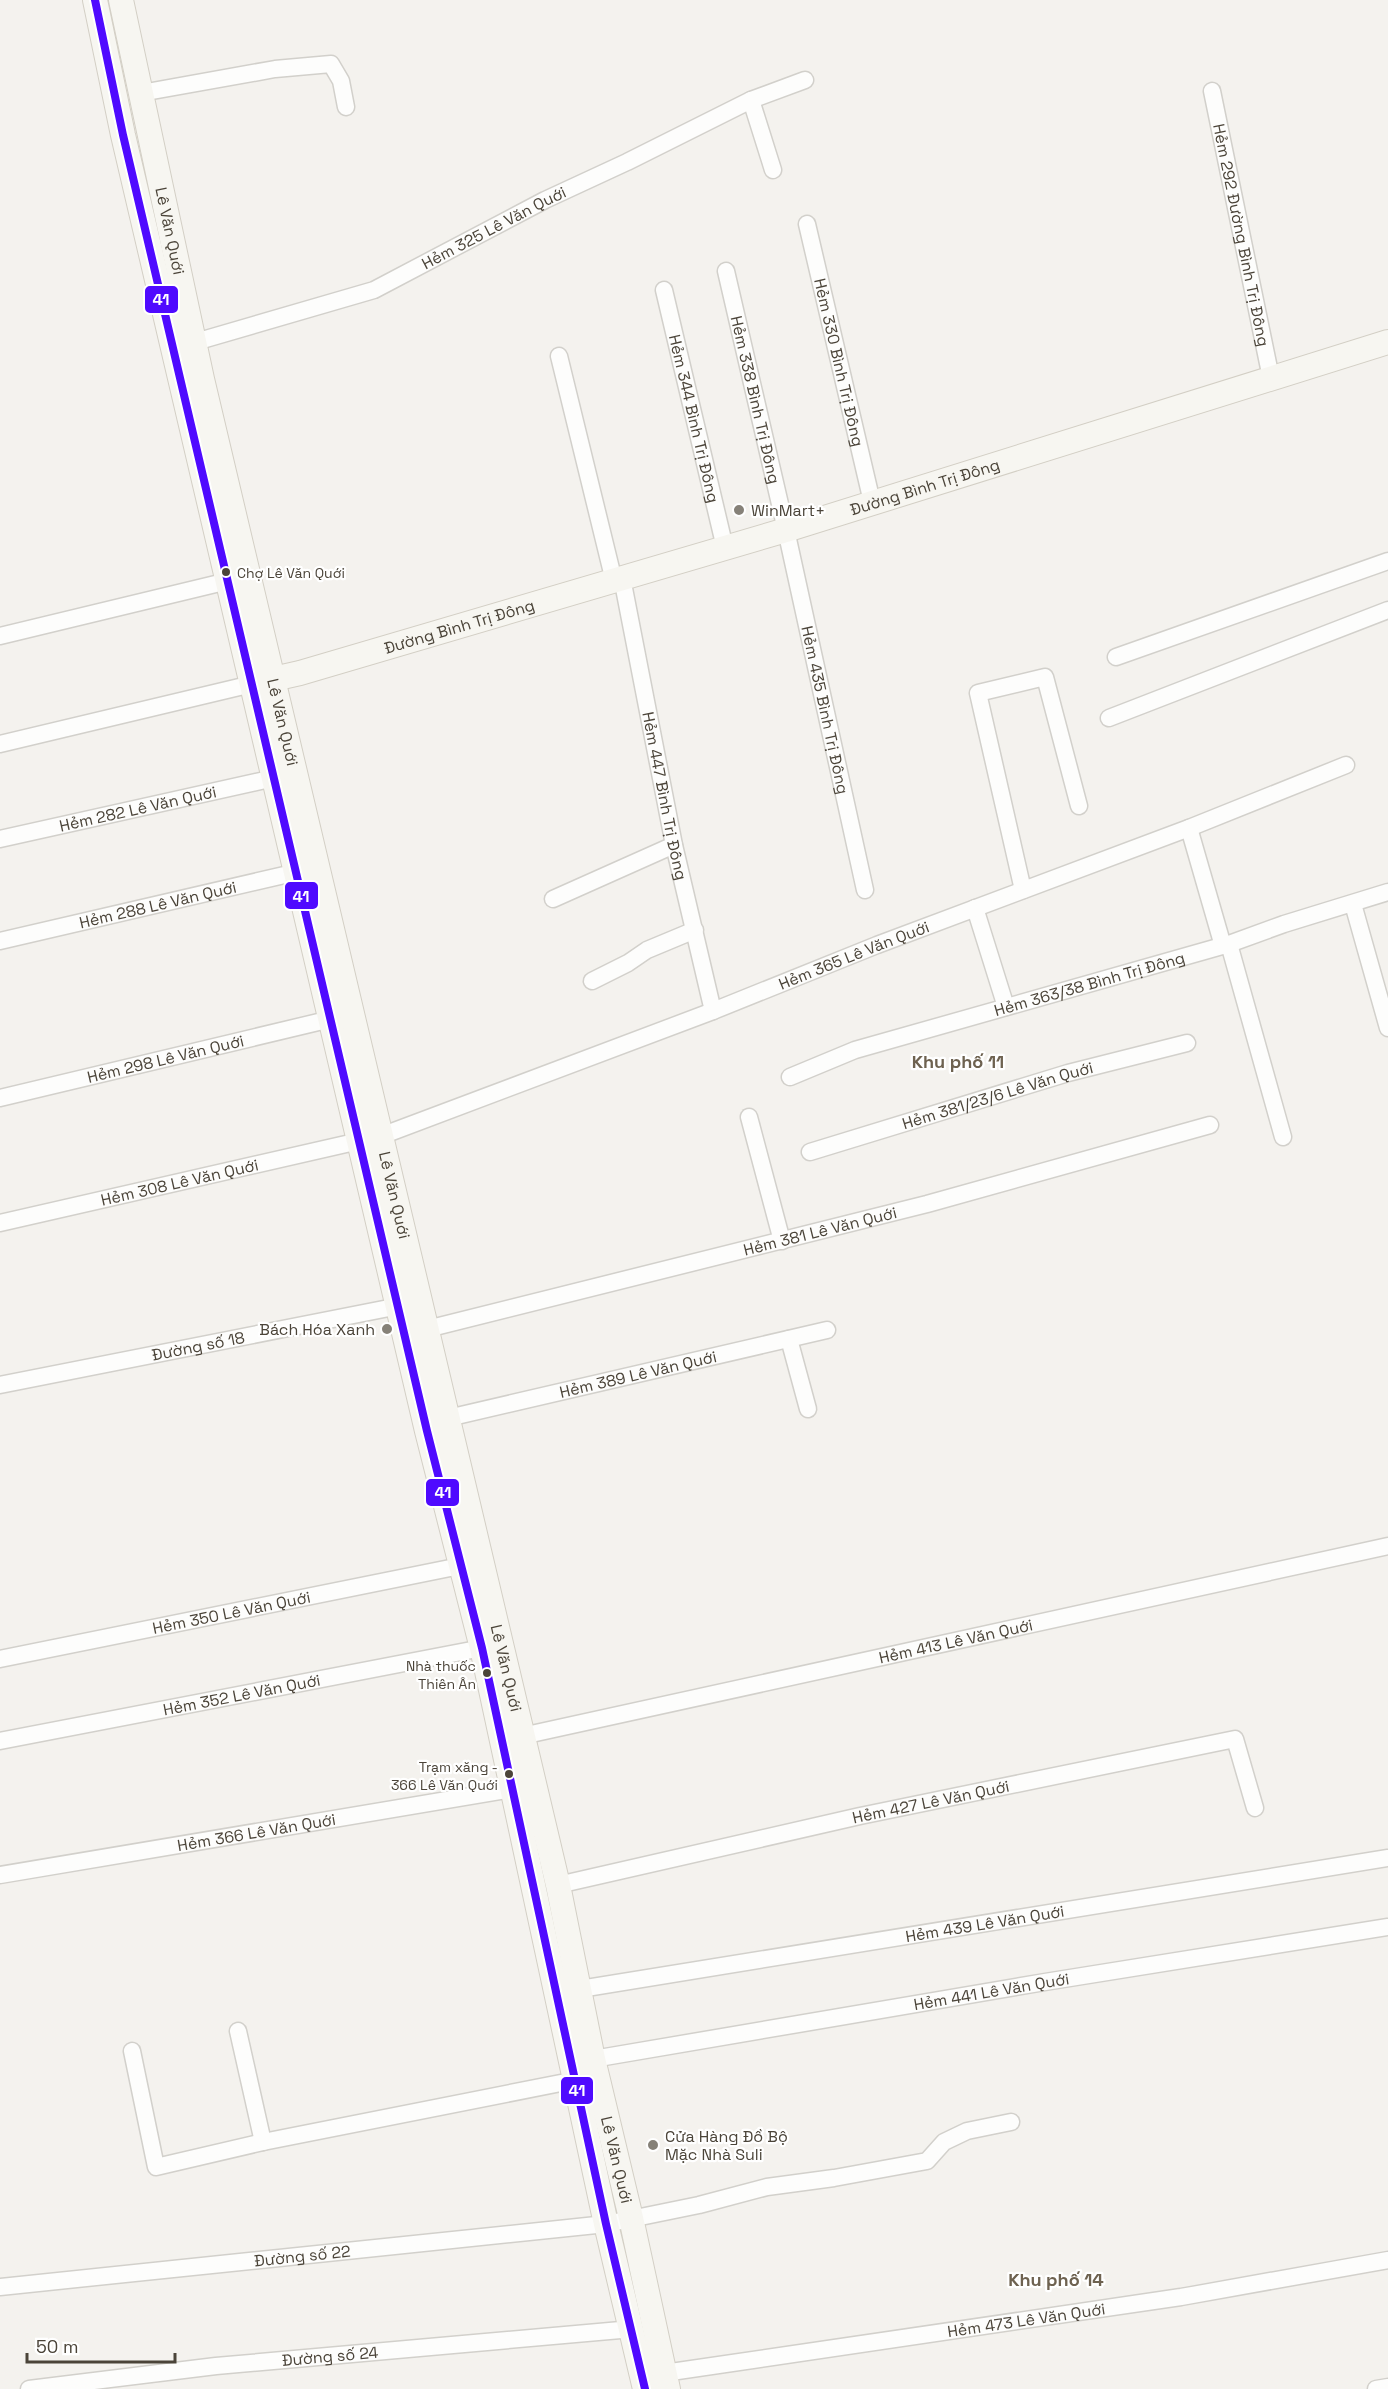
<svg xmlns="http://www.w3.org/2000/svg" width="1388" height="2389" viewBox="0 0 1388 2389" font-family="'Space Grotesk',sans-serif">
<rect width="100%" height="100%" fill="#f4f2ee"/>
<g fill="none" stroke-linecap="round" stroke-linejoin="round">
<g stroke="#d2d0cb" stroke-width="19">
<g id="street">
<path id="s1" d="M1212,91L1271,378"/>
<polyline points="141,93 275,69 331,64 341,81 346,107"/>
<polyline points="751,100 773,170"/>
<path id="s2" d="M807,224L872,502"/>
<path id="s3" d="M726,271L786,530L865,890"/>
<path id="s4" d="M664,290L725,548"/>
<path id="s5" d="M185,345L374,290L545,200L627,162L751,100L805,80"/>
<polyline points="559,356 614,581"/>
<path id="s6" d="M622,578L674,845L713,1011"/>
<polyline points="0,636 228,581"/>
<polyline points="1116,657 1388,561"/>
<polyline points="1109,718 1388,610"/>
<polyline points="0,744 252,684"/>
<polyline points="1189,828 1223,946"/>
<path id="s7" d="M0,839L274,778"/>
<polyline points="1023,890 978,693 1045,677 1079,806"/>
<polyline points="553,899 674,845"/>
<polyline points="1353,904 1388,1028"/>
<polyline points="975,908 1006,1007"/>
<path id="s8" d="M0,941L306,870"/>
<polyline points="1229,944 1283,1137"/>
<polyline points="592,981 628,963 647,950 695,930"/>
<path id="s9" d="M790,1077L855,1050L1229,944L1284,924L1388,892"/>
<path id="s10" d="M0,1098L331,1019"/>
<polyline points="749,1117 782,1241"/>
<path id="s11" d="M810,1152L1068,1073L1187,1043"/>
<path id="s12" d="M0,1223L381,1136L713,1011L877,945L1189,828L1346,765"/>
<path id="s13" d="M427,1329L927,1204L1210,1125"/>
<polyline points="789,1339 808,1409"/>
<path id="s14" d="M0,1385L399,1306"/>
<path id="s15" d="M448,1418L827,1330"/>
<path id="s16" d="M0,1659L460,1566"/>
<path id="s17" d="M522,1736L1388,1546"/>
<path id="s18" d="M0,1741L482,1648"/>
<path id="s19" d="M0,1875L512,1789"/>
<path id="s20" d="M558,1885L860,1816L1235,1739L1255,1808"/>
<path id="s21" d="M580,1989L1388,1858"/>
<polyline points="238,2031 263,2142 576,2080"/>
<polyline points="132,2051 156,2167 263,2142"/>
<path id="s22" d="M593,2059L1045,1982L1388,1927"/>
<path id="s23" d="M0,2287L606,2224L699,2205L767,2187L834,2178L927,2161L944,2142L967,2131L1011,2122"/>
<path id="s24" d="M664,2373L1181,2297L1388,2260"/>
<path id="s25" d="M29,2389L216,2366L632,2329"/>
<polyline points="1376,2389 1388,2387"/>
</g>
</g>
<g stroke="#d3cfc5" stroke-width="26">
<g id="secondary">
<polyline points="95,0 123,135 427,1431 482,1648 606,2224 645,2389"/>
<path id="s26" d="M121,0L202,379L558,1885L593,2059L631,2218L668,2389"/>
<path id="s27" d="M260,682L300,673L786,530L1388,342"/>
</g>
</g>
<use href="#street" stroke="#fdfdfc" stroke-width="16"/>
<use href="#secondary" stroke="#f7f6f1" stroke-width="24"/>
<g stroke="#fff" stroke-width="12">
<polyline id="bus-1" points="95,0 123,135 427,1431 482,1648 606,2224 645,2389"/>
</g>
<use href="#bus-1" stroke="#4f0aff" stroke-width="8"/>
</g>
<g fill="#868178" stroke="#fff" stroke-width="2">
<circle cx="739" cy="510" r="6"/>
<circle cx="387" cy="1329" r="6"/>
<circle cx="653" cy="2145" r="6"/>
</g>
<g fill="#4b4439" stroke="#fff" stroke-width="2">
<circle cx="226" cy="572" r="5"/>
<circle cx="487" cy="1673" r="5"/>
<circle cx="509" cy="1774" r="5"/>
</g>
<g text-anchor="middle" stroke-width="4.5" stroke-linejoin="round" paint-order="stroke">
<g font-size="14" fill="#4b4439" stroke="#fff" text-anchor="end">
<text x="237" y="578" text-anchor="start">Chợ Lê Văn Quới</text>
<text x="476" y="1671">Nhà thuốc<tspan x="476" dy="18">Thiên Ân</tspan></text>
<text x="498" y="1772">Trạm xăng -<tspan x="498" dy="18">366 Lê Văn Quới</tspan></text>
</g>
<g font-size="16" fill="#4b4439" stroke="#fff">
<text dy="6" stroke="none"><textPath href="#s5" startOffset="332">Hẻm 325 Lê Văn Quới</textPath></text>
<text dy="6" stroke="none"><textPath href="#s26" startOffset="236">Lê Văn Quới</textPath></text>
<text dy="6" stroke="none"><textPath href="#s1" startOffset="147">Hẻm 292 Đường Bình Trị Đông</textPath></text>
<text dy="6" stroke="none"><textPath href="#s2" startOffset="142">Hẻm 330 Bình Trị Đông</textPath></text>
<text dy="6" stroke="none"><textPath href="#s3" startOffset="132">Hẻm 338 Bình Trị Đông</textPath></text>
<text dy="6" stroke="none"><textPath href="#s4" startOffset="132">Hẻm 344 Bình Trị Đông</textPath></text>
<text dy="6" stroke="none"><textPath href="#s27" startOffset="693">Đường Bình Trị Đông</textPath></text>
<text dy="6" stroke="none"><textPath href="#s27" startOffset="207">Đường Bình Trị Đông</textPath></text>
<text dy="6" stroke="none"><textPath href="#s3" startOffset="450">Hẻm 435 Bình Trị Đông</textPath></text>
<text dy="6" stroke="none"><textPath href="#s26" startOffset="740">Lê Văn Quới</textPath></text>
<text dy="6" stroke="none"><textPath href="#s6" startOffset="222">Hẻm 447 Bình Trị Đông</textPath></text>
<text dy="6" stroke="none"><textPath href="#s7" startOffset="141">Hẻm 282 Lê Văn Quới</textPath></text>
<text dy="6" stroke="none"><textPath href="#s8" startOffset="162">Hẻm 288 Lê Văn Quới</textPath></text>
<text dy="6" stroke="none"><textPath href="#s12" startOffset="897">Hẻm 365 Lê Văn Quới</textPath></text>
<text dy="6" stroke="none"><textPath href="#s9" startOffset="314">Hẻm 363/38 Bình Trị Đông</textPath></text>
<text dy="6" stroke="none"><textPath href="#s10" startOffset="170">Hẻm 298 Lê Văn Quới</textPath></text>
<text dy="6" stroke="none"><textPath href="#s11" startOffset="196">Hẻm 381/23/6 Lê Văn Quới</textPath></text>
<text dy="6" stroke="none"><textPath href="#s12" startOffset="184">Hẻm 308 Lê Văn Quới</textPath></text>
<text dy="6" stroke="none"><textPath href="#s26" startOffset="1226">Lê Văn Quới</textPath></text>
<text dy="6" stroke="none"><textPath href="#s13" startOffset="405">Hẻm 381 Lê Văn Quới</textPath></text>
<text dy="6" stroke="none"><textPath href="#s14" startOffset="202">Đường số 18</textPath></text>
<text dy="6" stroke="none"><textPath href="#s15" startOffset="195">Hẻm 389 Lê Văn Quới</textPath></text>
<text dy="6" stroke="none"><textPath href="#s16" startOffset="236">Hẻm 350 Lê Văn Quới</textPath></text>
<text dy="6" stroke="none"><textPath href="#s17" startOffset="444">Hẻm 413 Lê Văn Quới</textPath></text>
<text dy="6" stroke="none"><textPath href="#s26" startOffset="1712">Lê Văn Quới</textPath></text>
<text dy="6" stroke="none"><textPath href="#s18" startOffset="246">Hẻm 352 Lê Văn Quới</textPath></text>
<text dy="6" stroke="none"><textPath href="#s20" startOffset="382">Hẻm 427 Lê Văn Quới</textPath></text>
<text dy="6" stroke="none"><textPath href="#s19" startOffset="260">Hẻm 366 Lê Văn Quới</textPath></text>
<text dy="6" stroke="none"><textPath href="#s21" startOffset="410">Hẻm 439 Lê Văn Quới</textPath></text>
<text dy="6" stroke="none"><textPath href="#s22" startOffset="404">Hẻm 441 Lê Văn Quới</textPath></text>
<text dy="6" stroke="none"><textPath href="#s26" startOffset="2216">Lê Văn Quới</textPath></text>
<text dy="6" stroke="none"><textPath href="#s23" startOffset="304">Đường số 22</textPath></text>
<text dy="6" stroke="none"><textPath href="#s24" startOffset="366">Hẻm 473 Lê Văn Quới</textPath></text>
<text dy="6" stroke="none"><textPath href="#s25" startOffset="303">Đường số 24</textPath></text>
</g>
<g font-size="16" fill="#4b4439" stroke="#fff" text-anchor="start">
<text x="751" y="516">WinMart+</text>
<text x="375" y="1335" text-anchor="end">Bách Hóa Xanh</text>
<text x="665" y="2142">Cửa Hàng Đồ Bộ<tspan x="665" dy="18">Mặc Nhà Suli</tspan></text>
</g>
<g font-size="18" font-weight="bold" fill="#6e6250" stroke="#fff">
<text x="958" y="1068">Khu phố 11</text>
<text x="1056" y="2286">Khu phố 14</text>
</g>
</g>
<g stroke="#fff" stroke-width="2">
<rect x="144" y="285" width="35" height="29" rx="6" fill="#4f0aff"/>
<rect x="284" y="881" width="35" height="29" rx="6" fill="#4f0aff"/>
<rect x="425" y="1478" width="35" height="29" rx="6" fill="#4f0aff"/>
<rect x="560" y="2076" width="34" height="29" rx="6" fill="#4f0aff"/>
</g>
<g font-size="16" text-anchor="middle" font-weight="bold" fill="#fff">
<text x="161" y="305">41</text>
<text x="301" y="902">41</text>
<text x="443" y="1498">41</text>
<text x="577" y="2096">41</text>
</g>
<path d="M27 2353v9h148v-9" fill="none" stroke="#4b4439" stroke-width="3"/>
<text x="36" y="2353" font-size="18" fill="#4b4439" stroke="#ffffff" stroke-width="4.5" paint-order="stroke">50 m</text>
</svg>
